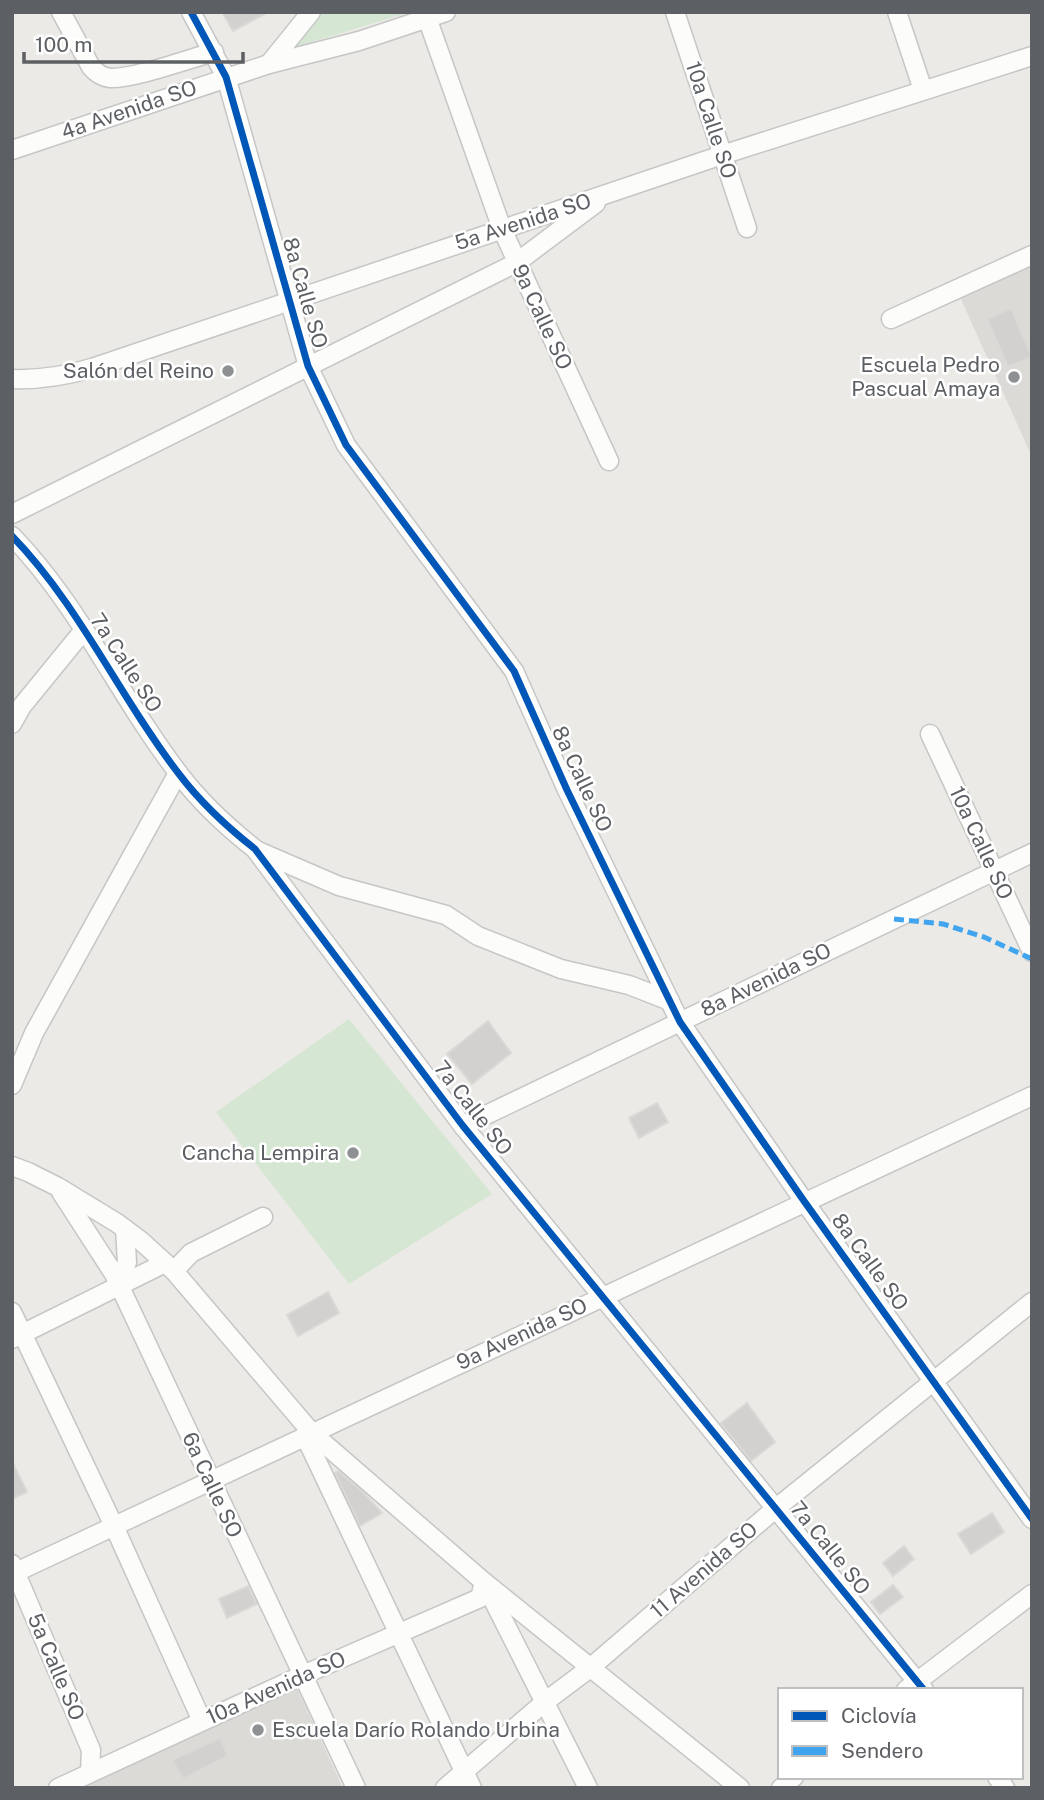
<svg xmlns="http://www.w3.org/2000/svg" width="1044" height="1800" viewBox="0 0 1044 1800" font-family="'Public Sans',sans-serif">
<rect width="100%" height="100%" fill="#ebeae6"/>
<g fill="#dcdad6">
<polygon points="1032,265 1032,457 960,297"/>
<polygon points="297,1688 343,1788 87,1788 102,1772"/>
</g>
<g fill="#d5e6d3">
<polygon points="324,12 410,12 292,48"/>
<polygon points="349,1019 492,1194 349,1284 216,1112"/>
</g>
<g fill="#d2d1cf" stroke="#dad9d6" stroke-width="2">
<polygon points="222,12 268,12 233,31"/>
<polygon points="1011,308 1032,357 1008,367 987,319"/>
<polygon points="488,1021 511,1053 472,1084 447,1054"/>
<polygon points="657,1103 668,1122 639,1138 629,1118"/>
<polygon points="328,1292 339,1313 298,1336 287,1315"/>
<polygon points="747,1403 775,1442 751,1461 721,1423"/>
<polygon points="12,1461 27,1492 12,1499"/>
<polygon points="338,1471 363,1492 382,1513 360,1526 335,1473"/>
<polygon points="992,1513 1004,1532 971,1554 958,1534"/>
<polygon points="904,1546 914,1559 893,1576 883,1563"/>
<polygon points="893,1585 903,1597 880,1614 871,1602"/>
<polygon points="248,1586 257,1604 227,1618 219,1599"/>
<polygon points="220,1738 228,1756 183,1779 172,1760"/>
</g>
<g fill="none" stroke-linecap="round" stroke-linejoin="round">
<g stroke="#c7c6c6" stroke-width="21">
<g id="minor">
<path d="M61,12L91,67C96,73 102,77 110,78C134,79 188,59 214,52"/>
<polyline points="191,12 226,77 308,366 346,445 514,671 567,790 680,1022 804,1201 1032,1519"/>
<polyline points="425,12 502,229 609,461"/>
<polyline points="675,12 747,228"/>
<polyline points="897,12 923,90"/>
<polyline points="269,64 311,12"/>
<polyline points="12,150 269,64 359,41 446,12"/>
<polyline points="891,319 1032,255"/>
<path d="M12,379C41,380 65,376 92,368L722,155L1032,56"/>
<polyline points="12,514 516,263 596,203"/>
<path d="M12,536C80,606 120,698 179,774C201,803 227,827 255,849L463,1126L924,1690"/>
<polyline points="12,724 22,706 84,630"/>
<polyline points="930,734 1032,952"/>
<polyline points="258,851 339,886 446,915 478,936 561,969 629,985 670,1001"/>
<polyline points="12,1085 34,1033 178,773"/>
<polyline points="463,1126 1032,853"/>
<polyline points="12,1166 28,1172 58,1187 117,1223 141,1241 174,1271 312,1433 484,1582 740,1788"/>
<polyline points="61,1192 114,1274 356,1788"/>
<polyline points="174,1271 191,1253 263,1217"/>
<polyline points="118,1285 127,1262 125,1229"/>
<polyline points="12,1312 114,1526 202,1721"/>
<polyline points="12,1339 165,1263"/>
<polyline points="305,1436 472,1788"/>
<polyline points="12,1564 91,1750 90,1772"/>
<polyline points="12,1574 1032,1096"/>
<polyline points="487,1588 588,1788"/>
<polyline points="906,1690 1032,1594"/>
<polyline points="997,1777 1005,1788"/>
<polyline points="58,1788 303,1675 480,1598 484,1582"/>
<polyline points="445,1788 546,1701 590,1668 775,1509 1032,1302"/>
<polyline points="781,1788 794,1777"/>
</g>
</g>
<use href="#minor" stroke="#fcfcfb" stroke-width="18"/>
<polyline stroke="#40a5ee" stroke-width="5" stroke-dasharray="10 5" stroke-linecap="butt" points="894,919 943,924 984,937 1032,959"/>
<g stroke="#fff" stroke-width="11">
<g id="cycleway">
<polyline points="191,12 226,77 308,366 346,445 514,671 567,790 680,1022 804,1201 1032,1519"/>
<path d="M12,536C80,606 120,698 179,774C201,803 227,827 255,849L463,1126L924,1690"/>
</g>
</g>
<use href="#cycleway" stroke="#0057b8" stroke-width="7"/>
</g>
<g fill="#8e9091" stroke="#fff" stroke-width="2.5">
<circle cx="228" cy="371" r="7"/>
<circle cx="1014" cy="377" r="7"/>
<circle cx="353" cy="1153" r="7"/>
<circle cx="258" cy="1730" r="7"/>
</g>
<g text-anchor="middle" stroke-width="5" stroke-linejoin="round" paint-order="stroke">
<g font-size="21" fill="#5c5f63" stroke="#fff">
<text transform="translate(129 110) rotate(-19)" y="7">4a Avenida SO</text>
<text transform="translate(711 120) rotate(72)" y="7">10a Calle SO</text>
<text transform="translate(523 222) rotate(-18)" y="7">5a Avenida SO</text>
<text transform="translate(305 293) rotate(74)" y="7">8a Calle SO</text>
<text transform="translate(542 317) rotate(65)" y="7">9a Calle SO</text>
<text transform="translate(126 663) rotate(57)" y="7">7a Calle SO</text>
<text transform="translate(582 779) rotate(65)" y="7">8a Calle SO</text>
<text transform="translate(981 843) rotate(65)" y="7">10a Calle SO</text>
<text transform="translate(766 980) rotate(-26)" y="7">8a Avenida SO</text>
<text transform="translate(473 1108) rotate(52)" y="7">7a Calle SO</text>
<text transform="translate(870 1262) rotate(54)" y="7">8a Calle SO</text>
<text transform="translate(522 1334) rotate(-25)" y="7">9a Avenida SO</text>
<text transform="translate(212 1485) rotate(65)" y="7">6a Calle SO</text>
<text transform="translate(830 1548) rotate(51)" y="7">7a Calle SO</text>
<text transform="translate(704 1570) rotate(-41)" y="7">11 Avenida SO</text>
<text transform="translate(56 1667) rotate(67)" y="7">5a Calle SO</text>
<text transform="translate(276 1688) rotate(-24)" y="7">10a Avenida SO</text>
</g>
<g font-size="21" fill="#5c5f63" stroke="#fff" text-anchor="end">
<text x="1000" y="372">Escuela Pedro<tspan x="1000" dy="24">Pascual Amaya</tspan></text>
<text x="214" y="378">Salón del Reino</text>
<text x="339" y="1160">Cancha Lempira</text>
<text x="272" y="1737" text-anchor="start">Escuela Darío Rolando Urbina</text>
</g>
</g>
<rect width="1044" height="1800" fill="none" stroke="#5c5f63" stroke-width="28"/>
<rect x="778" y="1688" width="245" height="91" fill="#ffffff" stroke="#bebfc1" stroke-width="2"/>
<rect x="792" y="1711" width="35" height="10" fill="#0057b8" stroke="#bebfc1" stroke-width="2"/>
<text x="841" y="1723" font-size="21" fill="#5c5f63">Ciclovía</text>
<rect x="792" y="1746" width="35" height="10" fill="#40a5ee" stroke="#bebfc1" stroke-width="2"/>
<text x="841" y="1758" font-size="21" fill="#5c5f63">Sendero</text>
<path d="M24 52v10h219v-10" fill="none" stroke="#5c5f63" stroke-width="3.5"/>
<text x="35" y="52" font-size="21" fill="#5c5f63" stroke="#ffffff" stroke-width="5" paint-order="stroke">100 m</text>
</svg>
